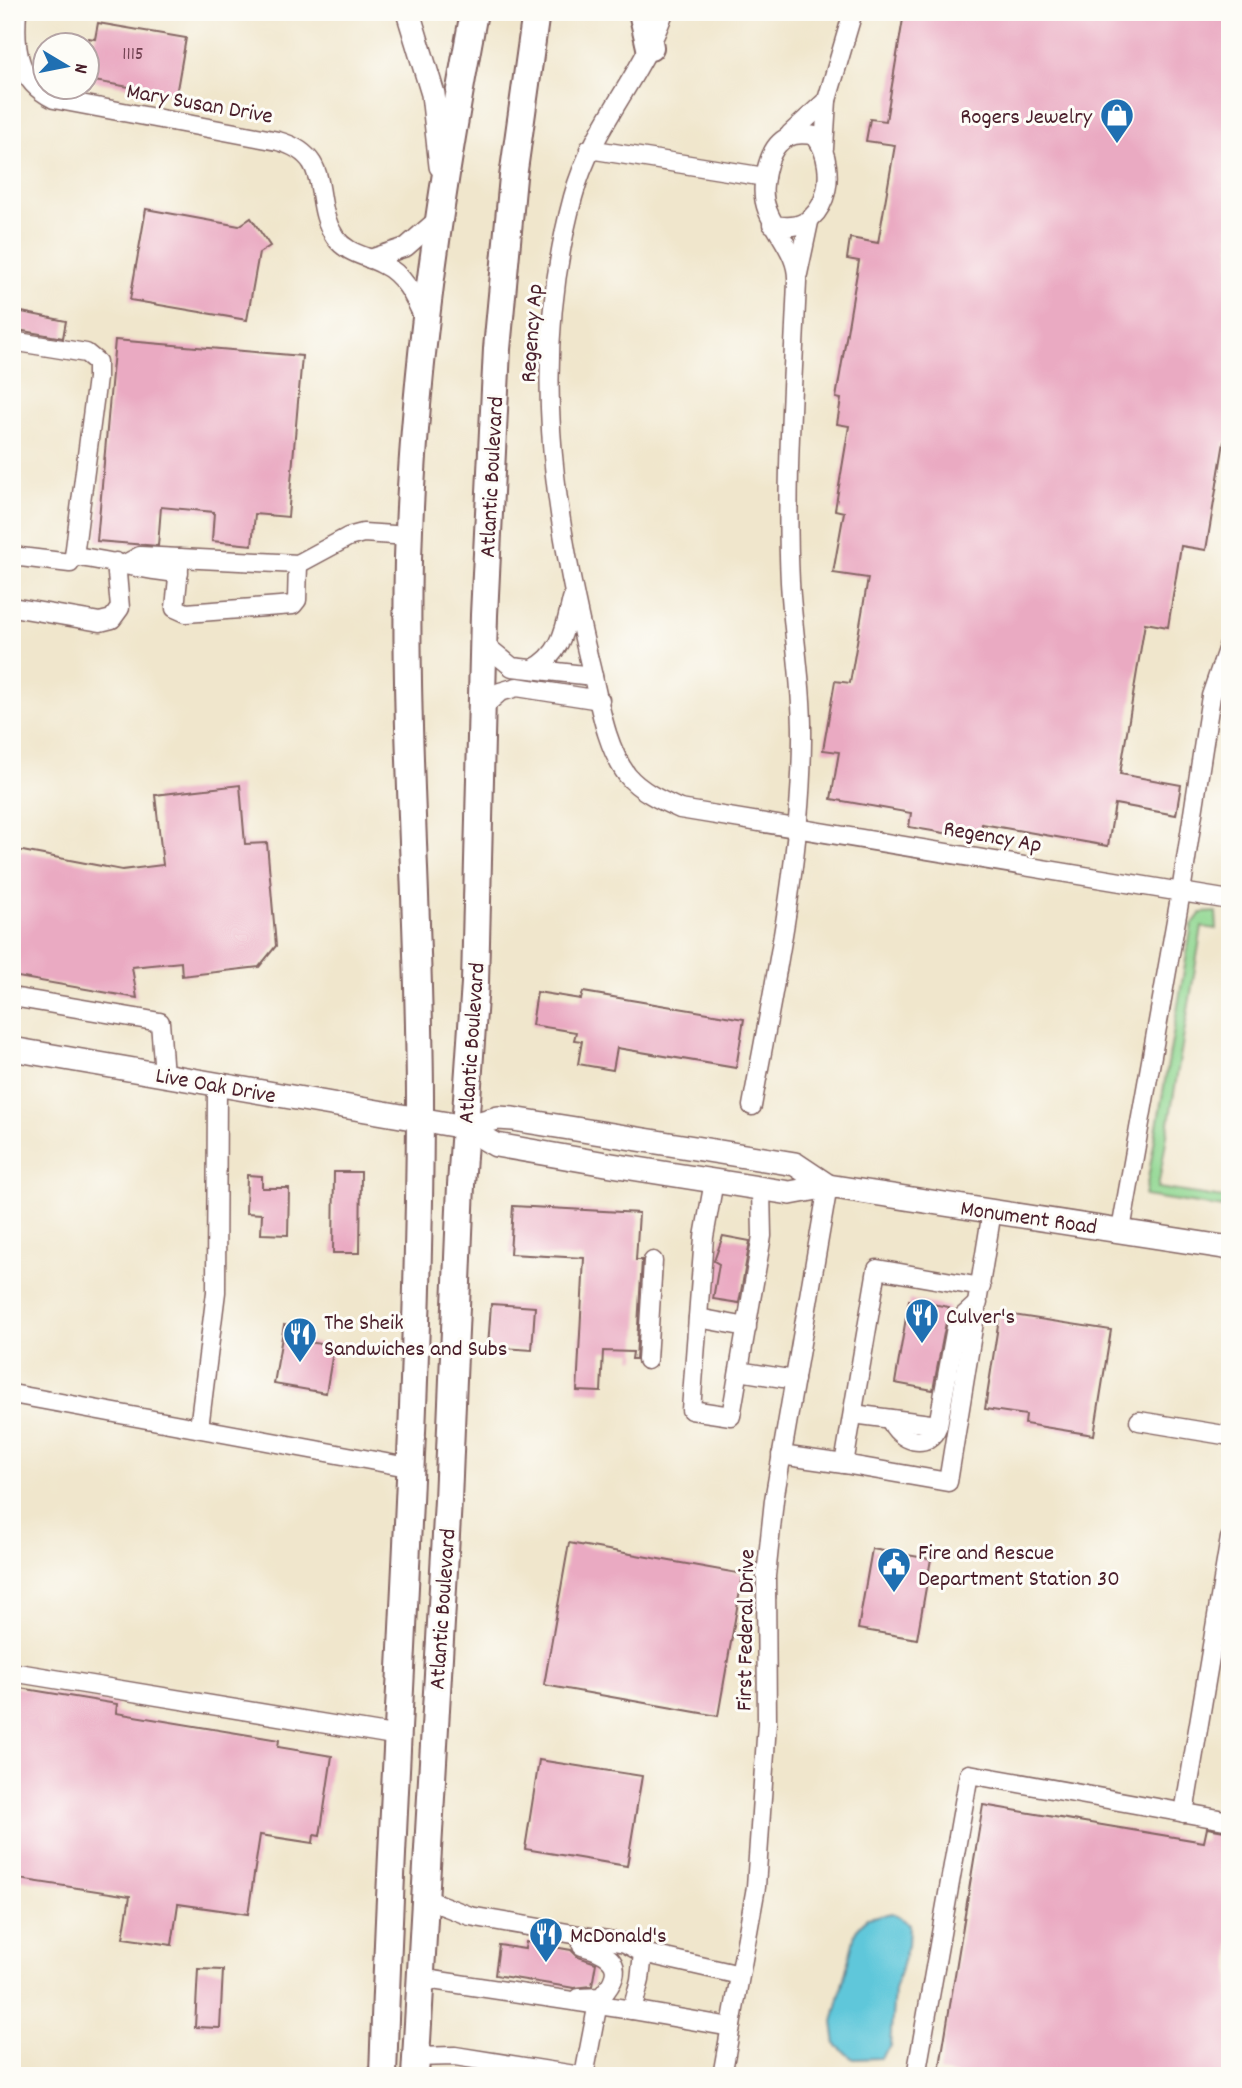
<svg xmlns="http://www.w3.org/2000/svg" width="1242" height="2088" viewBox="0 0 1242 2088" font-family="Dekko,sans-serif">
<rect width="100%" height="100%" fill="#fdfcf7"/>
<filter id="ink" filterUnits="userSpaceOnUse"><feTurbulence type="fractalNoise" baseFrequency=".0143" numOctaves="2"/><feDisplacementMap in="SourceGraphic" scale="14" xChannelSelector="R" yChannelSelector="G"/><feConvolveMatrix kernelMatrix="1 2 1 2 8 2 1 2 1" color-interpolation-filters="sRGB"/></filter>
<filter id="wash" filterUnits="userSpaceOnUse"><feTurbulence type="fractalNoise" baseFrequency=".00686" numOctaves="4" result="noise"/><feDisplacementMap in="SourceGraphic" scale="28" xChannelSelector="R" yChannelSelector="G"/><feGaussianBlur stdDeviation="1.57" result="paint"/><feColorMatrix in="noise" values="0 0 0 0 0 0 0 0 0 0 0 0 0 0 0 0 0 1.4 0 .05"/><feComposite in="paint" operator="in"/></filter>
<g filter="url(#wash)">
<rect width="100%" height="100%" fill="#f0e6cc"/>
<polygon fill="#90d791" stroke="#6d7b5e" stroke-width="2" points="1216,912 1217,929 1202,927 1158,1188 1230,1199 1230,1209 1145,1196 1192,925 1201,913"/>
<polygon fill="#5ec7da" stroke="#547382" stroke-width="2" points="892,1913 909,1924 908,1945 894,1990 890,2046 881,2058 853,2059 836,2045 833,2022 856,1930 867,1918"/>
<g id="blocks">
<g fill="#eaaac2">
<polygon points="923,12 1230,12 1230,443 1224,442 1206,550 1181,546 1168,627 1145,623 1120,774 1181,785 1176,815 1115,804 1108,846 982,824 979,839 909,827 911,813 831,799 839,752 823,750 835,681 850,683 868,578 833,573 844,512 835,510 849,426 837,424 841,399 836,398 859,261 847,259 850,238 878,243 895,145 866,141 870,119 886,121 904,13 922,16"/>
<polygon points="98,23 186,38 176,95 88,80 88,38 95,39"/>
<polygon points="146,209 239,226 251,218 270,246 259,253 247,320 130,300"/>
<polygon points="12,310 66,321 63,338 12,329"/>
<polygon points="115,340 302,356 288,517 255,514 252,545 212,541 214,512 161,507 158,546 97,541"/>
<polygon points="240,785 245,844 267,843 276,946 259,967 182,976 181,962 132,967 137,998 12,976 12,849 122,870 163,865 155,795"/>
<polygon points="537,992 581,999 583,992 744,1019 736,1068 617,1048 613,1070 578,1064 582,1041 574,1040 576,1032 532,1025"/>
<polygon points="334,1172 361,1172 360,1253 333,1253"/>
<polygon points="247,1175 262,1176 262,1188 289,1188 288,1235 261,1234 262,1214 246,1213"/>
<polygon points="513,1206 639,1213 636,1260 642,1260 636,1359 632,1359 633,1352 603,1351 601,1392 577,1391 584,1258 510,1254"/>
<polygon points="723,1236 750,1241 739,1303 713,1299 719,1264 714,1261"/>
<polygon points="909,1300 949,1307 933,1390 895,1383"/>
<polygon points="491,1304 535,1307 532,1350 488,1347"/>
<polygon points="1000,1313 1111,1330 1094,1435 1025,1424 1026,1415 985,1409"/>
<polygon points="284,1325 304,1329 302,1341 334,1346 326,1393 274,1384"/>
<polygon points="569,1543 743,1574 718,1716 544,1685"/>
<polygon points="872,1549 931,1559 917,1639 858,1629"/>
<polygon points="14,1687 117,1704 116,1713 279,1740 278,1747 332,1756 320,1836 314,1835 313,1843 260,1835 248,1914 178,1904 172,1945 123,1938 130,1896 12,1878"/>
<polygon points="539,1760 642,1776 627,1866 525,1849"/>
<polygon points="983,1805 1204,1842 1207,1828 1230,1832 1230,2076 960,2076 939,2072"/>
<polygon points="526,1942 571,1950 578,1957 596,1963 592,1986 574,1988 495,1975 499,1945 525,1949"/>
<polygon points="198,1969 223,1970 220,2028 195,2027"/>
</g>
</g>
</g>
<g filter="url(#ink)">
<use href="#blocks" fill-opacity="0" stroke="#846563" stroke-width="2"/>
<g fill="none" stroke-linecap="round" stroke-linejoin="round">
<g stroke="#846563" stroke-width="21">
<g id="minor">
<path d="M17,12C14,50 18,81 54,99L278,141C336,157 310,200 335,237C347,254 365,255 382,264C404,274 415,297 424,319"/>
<path d="M664,12C641,79 592,126 573,197C530,356 552,508 590,664C599,700 605,745 627,775C640,791 662,801 680,809L1230,900"/>
<polyline points="790,134 827,100 853,12"/>
<polyline points="824,148 827,100"/>
<polyline points="589,149 765,177"/>
<polyline points="370,259 406,247 437,220"/>
<polyline points="798,274 809,222"/>
<polyline points="12,341 86,353 97,362 97,378 74,556 70,563 12,556"/>
<path d="M74,556C110,561 142,570 179,573"/>
<polyline points="180,558 175,608 186,613 293,605 297,600 298,564"/>
<polyline points="127,563 140,556 298,564 348,537 363,533 409,536"/>
<polyline points="12,607 100,622 112,619 120,608 116,562"/>
<polyline points="484,644 512,667 593,676"/>
<path d="M533,669C562,654 565,628 572,599"/>
<polyline points="483,707 500,692 517,687 600,700"/>
<polyline points="12,997 160,1022 164,1075"/>
<path d="M752,1106C774,985 801,863 802,740C803,687 793,635 790,582C785,482 793,381 797,281C799,245 759,222 764,184C768,153 779,127 815,136C841,169 827,240 772,224"/>
<polyline points="714,1181 704,1237 691,1410 731,1416 762,1236 761,1189"/>
<polyline points="1121,1230 1181,892 1211,696 1230,641"/>
<polyline points="981,1287 877,1269 844,1464 948,1482 992,1211"/>
<polyline points="698,1318 747,1327"/>
<polyline points="647,1360 653,1261"/>
<polyline points="739,1371 795,1380"/>
<polyline points="12,1394 413,1468"/>
<polyline points="853,1414 938,1425 957,1322 978,1303"/>
<path d="M890,1419C898,1441 929,1452 938,1425"/>
<polyline points="1139,1421 1230,1436"/>
<polyline points="199,1428 216,1292 217,1084"/>
<polyline points="781,1455 844,1464"/>
<polyline points="12,1672 399,1736"/>
<polyline points="1184,1813 1230,1538"/>
<polyline points="643,1953 740,1975"/>
<polyline points="419,1978 632,2010 640,1980 643,1953 625,1943 470,1916 423,1898"/>
<path d="M579,1998L601,1997C627,1968 614,1954 582,1946"/>
<polyline points="632,2010 731,2027"/>
<polyline points="415,2057 455,2056 581,2076"/>
<polyline points="584,2076 597,2008"/>
<polyline points="722,2076 756,1887 767,1723 766,1576 774,1500 828,1186"/>
<polyline points="916,2076 969,1774 1230,1821"/>
</g>
</g>
<g stroke="#846563" stroke-width="26">
<g id="major">
<polyline points="408,12 433,94 441,166"/>
<polyline points="12,1049 465,1127 496,1145 612,1165 790,1193 828,1186 1230,1248"/>
<polyline points="465,1127 498,1118 513,1119 795,1164 828,1186"/>
</g>
</g>
<g stroke="#846563" stroke-width="30">
<g id="highway">
<polyline points="642,12 650,47"/>
<path d="M383,2076C393,1757 418,1439 420,1120C421,933 404,746 408,559C413,374 440,194 474,12"/>
<polyline points="415,2076 448,1500 461,1185 475,983 484,615 497,349 513,177 536,12"/>
</g>
</g>
<use href="#minor" stroke="#fff" stroke-width="18"/>
<use href="#major" stroke="#fff" stroke-width="23"/>
<use href="#highway" stroke="#fff" stroke-width="26"/>
</g>
</g>
<defs>
<g id="shop-pin" transform="scale(1.75)"><path d="M0 17L-7.5 6A9.5 9.5 0 1 1 7.5 6Z" fill="#1f6fb2" stroke="#fdfcf7"/><path d="M-5-2.5h2.3a2.7 3.5 0 0 1 5.4 0H5L5.5 6h-11ZM-1.5-2.5h3a1.5 2.3 0 0 0-3 0Z" fill="#fff"/></g>
<g id="restaurant-pin" transform="scale(1.75)"><path d="M0 17L-7.5 6A9.5 9.5 0 1 1 7.5 6Z" fill="#1f6fb2" stroke="#fdfcf7"/><path d="M-5-6h1v4h1v-4h1v4h1v-4h1v5L-1.5 .5V6h-2V.5L-5-1ZM5-6V6H3V1.5H1.5Q1.5-4 5-6Z" fill="#fff"/></g>
<g id="civic-pin" transform="scale(1.75)"><path d="M0 17L-7.5 6A9.5 9.5 0 1 1 7.5 6Z" fill="#1f6fb2" stroke="#fdfcf7"/><path d="M-.6-6.5H3V-4.5H.6V-3L4-1V1h2V6H-6V1h2V-1L-.6-3ZM-1.2 2.5V6h2.4V2.5Z" fill="#fff"/></g>
</defs>
<g fill-rule="evenodd">
<use href="#shop-pin" x="1117" y="115"/>
<use href="#restaurant-pin" x="922" y="1315"/>
<use href="#restaurant-pin" x="300" y="1334"/>
<use href="#civic-pin" x="894" y="1564"/>
<use href="#restaurant-pin" x="546" y="1934"/>
</g>
<g text-anchor="middle" stroke-width="6" stroke-linejoin="round" paint-order="stroke">
<g font-size="19" fill="#724251">
<text x="133" y="59">1115</text>
</g>
<g font-size="23" fill="#4a1f2b" stroke="#fdfcf7">
<text transform="translate(200 102) rotate(10)" y="8">Mary Susan Drive</text>
<text transform="translate(530 333) rotate(-86)" y="8">Regency Ap</text>
<text transform="translate(490 477) rotate(-87)" y="8">Atlantic Boulevard</text>
<text transform="translate(993 835) rotate(10)" y="8">Regency Ap</text>
<text transform="translate(470 1043) rotate(-86)" y="8">Atlantic Boulevard</text>
<text transform="translate(216 1084) rotate(10)" y="8">Live Oak Drive</text>
<text transform="translate(1029 1216) rotate(8)" y="8">Monument Road</text>
<text transform="translate(441 1609) rotate(-86)" y="8">Atlantic Boulevard</text>
<text transform="translate(744 1630) rotate(-89)" y="8">First Federal Drive</text>
</g>
<g font-size="23" fill="#4a1f2b" stroke="#fdfcf7" text-anchor="start">
<text x="1092" y="123" text-anchor="end">Rogers Jewelry</text>
<text x="946" y="1323">Culver's</text>
<text x="324" y="1329">The Sheik<tspan x="324" dy="26">Sandwiches and Subs</tspan></text>
<text x="918" y="1559">Fire and Rescue<tspan x="918" dy="26">Department Station 30</tspan></text>
<text x="570" y="1942">McDonald's</text>
</g>
</g>
<rect width="1242" height="2088" fill="none" stroke="#fdfcf7" stroke-width="42"/>
<g transform="translate(66 66) rotate(100)"><circle r="33" fill="#fdfcf7" stroke="#b5a4a5" stroke-width="2"/>
<path d="M0-5L12 26L0 18L-12 26Z" fill="#1f6fb2"/>
<text y="-10" font-size="19" font-weight="bold" text-anchor="middle" fill="#4a1f2b">N</text>
</g>
</svg>
